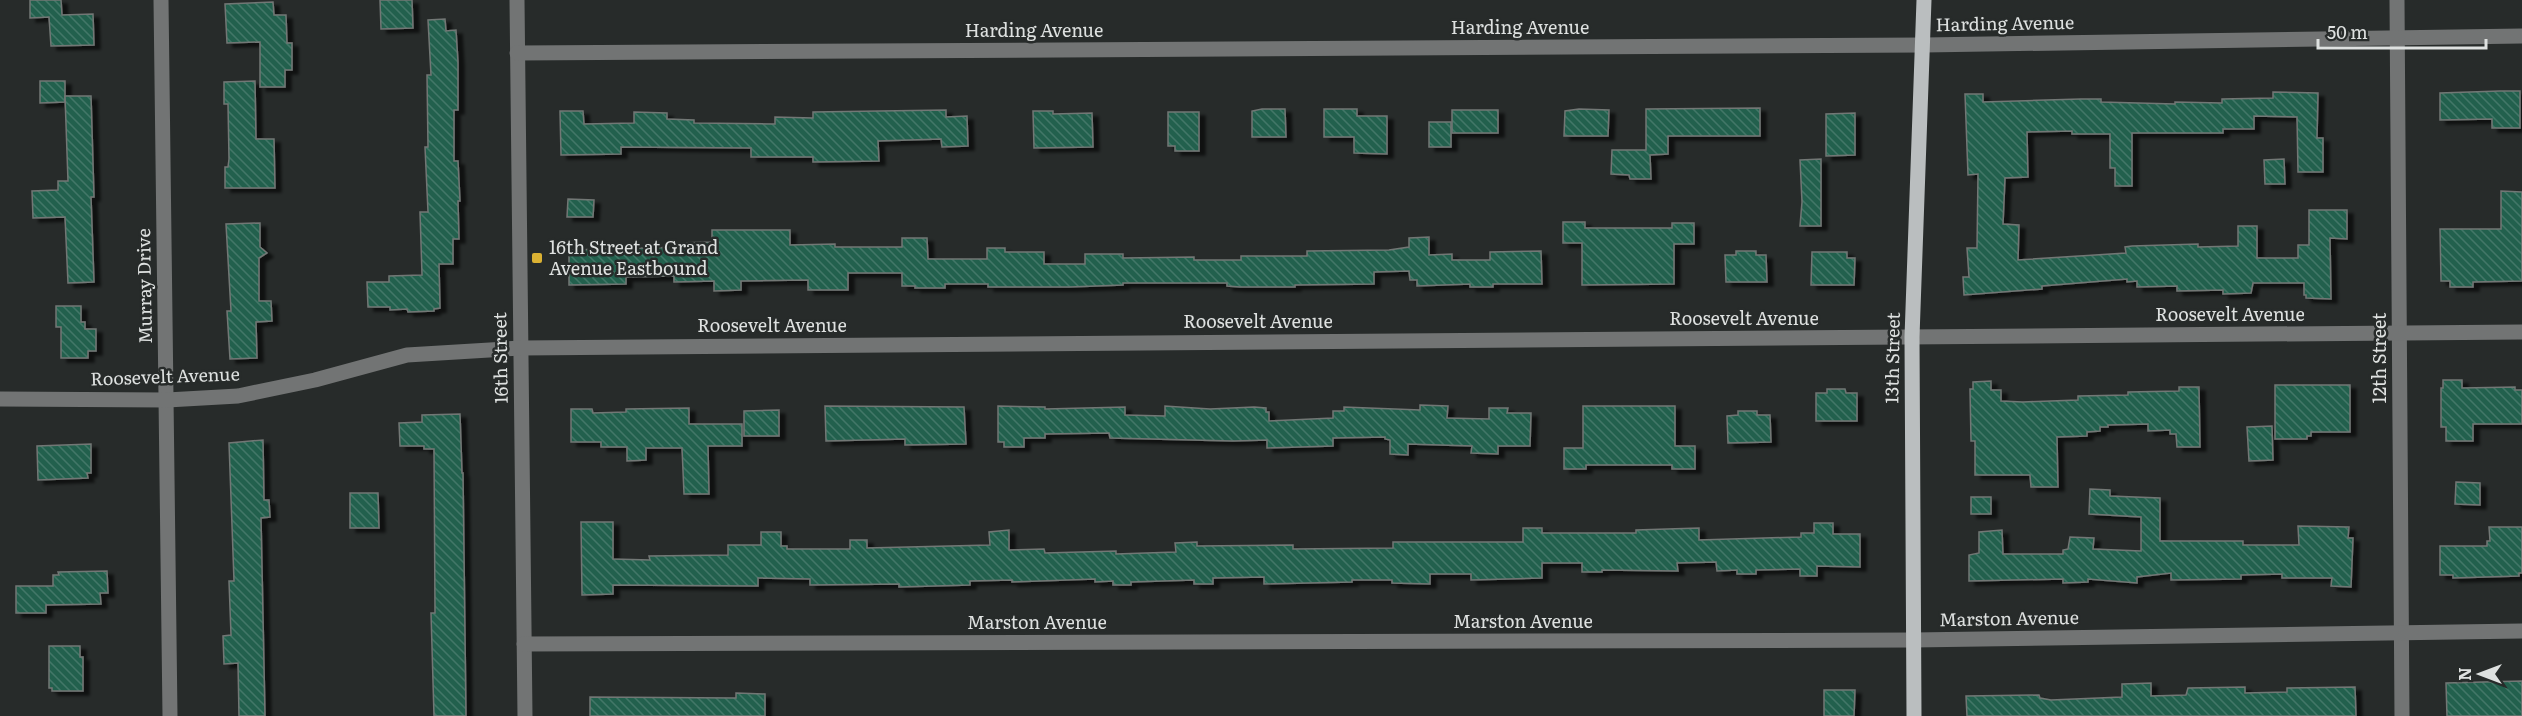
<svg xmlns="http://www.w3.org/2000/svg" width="2522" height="716" viewBox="0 0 2522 716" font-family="Literata,serif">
<defs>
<pattern id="building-back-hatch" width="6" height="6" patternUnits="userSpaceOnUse" patternTransform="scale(1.5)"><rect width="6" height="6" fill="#24614e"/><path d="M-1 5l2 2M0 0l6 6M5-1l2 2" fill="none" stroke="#437767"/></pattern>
<filter id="shadow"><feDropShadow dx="6" dy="4" stdDeviation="1.5" flood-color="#0009"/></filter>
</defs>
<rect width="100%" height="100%" fill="#272b2a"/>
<g fill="url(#building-back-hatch)" stroke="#727775" stroke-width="1.5" filter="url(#shadow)">
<polygon points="30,0 61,0 62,15 93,14 94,45 51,46 49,17 30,18"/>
<polygon points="380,0 412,0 413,28 381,29"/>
<polygon points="273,2 274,15 286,15 287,43 292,43 292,70 285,70 285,87 260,87 260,42 227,43 225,4"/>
<polygon points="445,19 446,31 456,30 458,62 458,110 454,110 454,161 458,161 460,201 458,201 459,239 453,239 453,264 439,264 440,308 434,309 434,311 408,312 407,309 390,310 390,307 368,307 367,282 389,282 389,276 422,275 420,212 428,212 425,147 428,147 427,75 431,75 428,20"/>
<polygon points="40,81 65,81 65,102 40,103"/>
<polygon points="255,81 256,139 274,139 275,188 225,188 225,167 228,167 229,159 228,104 224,104 224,82"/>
<polygon points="2500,91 2520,91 2520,128 2492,128 2492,119 2440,120 2440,93"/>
<polygon points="2273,92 2318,93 2317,138 2323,138 2323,172 2298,172 2297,117 2254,116 2254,129 2223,129 2223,133 2132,133 2132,186 2115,186 2115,168 2110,168 2110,134 2072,134 2072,131 2027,132 2028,177 2005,178 2003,224 2019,225 2018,260 2126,253 2125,247 2132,246 2198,244 2198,247 2238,246 2238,226 2257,226 2257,258 2298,258 2298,245 2309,245 2309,210 2347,210 2347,239 2330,238 2331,299 2306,298 2306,295 2304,295 2304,283 2253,283 2251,293 2223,294 2223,290 2177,291 2177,286 2137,287 2137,281 2127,282 2127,279 2042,286 2042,289 1964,295 1963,277 1969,277 1967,248 1977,248 1978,174 1968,175 1965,94 1983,94 1983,102 2081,99 2101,99 2101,102 2175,104 2175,102 2222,103 2222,99 2273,98"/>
<polygon points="65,96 91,96 94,197 91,197 94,282 68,283 65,217 33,218 32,191 58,190 58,181 68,181"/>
<polygon points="1760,108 1760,136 1668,136 1668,154 1650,155 1651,179 1630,179 1629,175 1611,174 1612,150 1646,150 1646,109"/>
<polygon points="1262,109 1285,109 1286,137 1252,137 1252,111"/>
<polygon points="1324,109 1357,109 1357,116 1387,116 1387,154 1354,153 1354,137 1324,137"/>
<polygon points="1579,109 1609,110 1608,136 1564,136 1565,111"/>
<polygon points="946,110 946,117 967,116 968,146 942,147 941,139 878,141 879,161 813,162 813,157 751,157 751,148 621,147 621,154 561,155 560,111 583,111 584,124 634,123 634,112 667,113 667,119 694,120 694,123 775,124 775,117 813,118 813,112"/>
<rect x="1452" y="110" width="46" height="23"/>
<polygon points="1033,111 1053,111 1053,114 1092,113 1093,147 1034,148"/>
<polygon points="1168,112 1199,112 1199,151 1175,151 1175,146 1168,146"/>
<polygon points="1855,113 1855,155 1826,156 1826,114"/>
<rect x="1429" y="122" width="22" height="25"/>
<polygon points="1821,159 1821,226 1800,226 1802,202 1800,160"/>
<polygon points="2284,159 2285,184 2265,184 2264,160"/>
<polygon points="2501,191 2522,192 2522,281 2473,282 2473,287 2450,287 2450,281 2441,281 2440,229 2501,229"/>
<polygon points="568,199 594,200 593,217 567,217"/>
<polygon points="1563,222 1585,222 1585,228 1672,228 1672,223 1694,223 1694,244 1674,244 1674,284 1582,285 1582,243 1563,243"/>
<polygon points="260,223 260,247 267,253 259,258 259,301 271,301 272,321 256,322 257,358 230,359 227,311 231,311 226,224"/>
<polygon points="712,230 790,230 790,245 835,244 835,247 902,247 902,238 927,238 928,259 987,259 987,248 1005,248 1005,252 1044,252 1044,264 1085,264 1085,254 1123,254 1123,258 1194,257 1194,260 1241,260 1241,256 1307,256 1307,251 1389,250 1409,247 1409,238 1429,237 1429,255 1452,254 1452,260 1490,260 1490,252 1541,251 1542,284 1493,284 1493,287 1470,287 1470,284 1417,286 1417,280 1410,280 1409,271 1374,272 1374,284 1295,285 1295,287 1240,287 1227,286 1227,283 1123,283 1123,285 1069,287 988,287 988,284 945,284 945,288 915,288 915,286 902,286 902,273 848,273 848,290 808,290 808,280 741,281 741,290 714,291 714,281 674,282 674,276 626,277 626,284 569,285 569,250 679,247 679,243 712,242"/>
<polygon points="1736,251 1756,251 1756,255 1766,255 1767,282 1726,282 1725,255 1736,255"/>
<polygon points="1812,252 1847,252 1847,258 1855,258 1854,285 1811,285"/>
<polygon points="56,306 81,306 81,322 85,322 85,329 96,329 96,351 88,351 88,358 61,358 61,327 56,327"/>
<polygon points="2443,380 2462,380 2462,388 2515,387 2515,390 2522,390 2522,424 2473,424 2473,441 2446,441 2446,427 2441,427 2441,388 2443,388"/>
<polygon points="1991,381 1991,390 2001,390 2001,401 2023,402 2078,400 2078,396 2128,395 2128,392 2179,391 2179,387 2199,387 2200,447 2177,447 2176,434 2170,434 2170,430 2148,431 2148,424 2108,425 2108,427 2100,427 2100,431 2087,432 2087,436 2057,437 2058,487 2031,487 2030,475 1975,475 1975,441 1971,441 1970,389 1973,389 1973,382"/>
<polygon points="2275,385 2350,385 2350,432 2311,432 2311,436 2307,436 2307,439 2275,439"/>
<polygon points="1827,389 1845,389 1846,393 1857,393 1857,421 1816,421 1816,393 1827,393"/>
<polygon points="1420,405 1448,406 1447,418 1489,419 1489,408 1508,408 1507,413 1531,413 1530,446 1498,446 1498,454 1471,453 1472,446 1408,444 1408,455 1390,454 1390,440 1385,439 1385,437 1333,438 1333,446 1267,448 1267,440 1233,441 1110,438 1109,433 1045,434 1045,438 1024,438 1024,447 1004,447 1004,442 998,442 998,406 1045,407 1045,409 1125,407 1125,415 1165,416 1165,406 1210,409 1254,407 1266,408 1266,412 1269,412 1269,421 1333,418 1333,411 1344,411 1344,407 1420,410"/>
<polygon points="825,406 964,407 966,444 905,445 905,439 826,441"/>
<polygon points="1583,406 1675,406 1675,446 1695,446 1695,469 1672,469 1672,465 1586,465 1586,469 1564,469 1564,448 1583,448"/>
<polygon points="689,408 689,424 742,424 742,446 708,446 709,494 684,494 682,448 646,448 646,460 627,461 627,447 601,447 601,442 571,442 571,409 592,409 593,413 626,412 626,409"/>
<polygon points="779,410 779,436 744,436 744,411"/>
<polygon points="1738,411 1757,411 1757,415 1770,415 1771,442 1728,443 1727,416 1738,415"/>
<polygon points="460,414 462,473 463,473 466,716 434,716 431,613 435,613 434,449 424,449 424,446 400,446 399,423 422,422 422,415"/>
<polygon points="2272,426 2273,460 2249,461 2247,427"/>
<polygon points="263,440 264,500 269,500 270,517 261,518 265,716 239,716 238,663 224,664 223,636 231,635 229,581 234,581 229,443"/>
<polygon points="91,444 91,473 87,473 88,478 38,480 37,446"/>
<polygon points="2456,482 2480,483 2480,505 2455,504"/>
<polygon points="2090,489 2110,490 2110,496 2160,498 2160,541 2243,541 2243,545 2299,545 2298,526 2349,527 2348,538 2353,538 2351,587 2331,586 2332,578 2282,578 2282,574 2241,575 2241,579 2171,580 2171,573 2137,577 2137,583 2088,579 2088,582 2063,583 2063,579 1969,581 1969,555 1979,553 1979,532 2002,530 2003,554 2063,554 2063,550 2068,549 2070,537 2094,538 2093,549 2141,551 2141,517 2089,514"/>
<polygon points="350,493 378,493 379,528 350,528"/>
<rect x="1971" y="497" width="20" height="17"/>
<polygon points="581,522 613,522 613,559 650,560 649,556 728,555 728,545 761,545 761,532 781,532 781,546 787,546 787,549 850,549 850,540 867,540 867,548 990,545 989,532 1009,530 1009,550 1044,549 1045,553 1116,551 1116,554 1176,552 1175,543 1197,542 1197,546 1293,545 1293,549 1393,548 1393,542 1523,542 1523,528 1542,528 1542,533 1636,533 1636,530 1699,528 1699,540 1801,537 1801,533 1814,533 1814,523 1833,523 1833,534 1860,534 1860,567 1817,566 1817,576 1800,576 1800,569 1756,570 1756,574 1737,574 1737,570 1717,571 1716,562 1677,563 1678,571 1602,570 1602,572 1582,572 1582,563 1542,563 1542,578 1471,580 1471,574 1430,574 1430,584 1392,583 1392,580 1352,580 1352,582 1264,584 1264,577 1213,578 1213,584 1194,584 1194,580 1131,582 1131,585 1113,585 1113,581 1095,582 1095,579 1012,582 1012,580 970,581 970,585 899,587 899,584 810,585 810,579 758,578 758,586 613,585 613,594 582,595"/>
<polygon points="2489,527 2522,527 2522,573 2519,573 2519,576 2453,578 2453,575 2440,575 2440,546 2487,546 2487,541 2490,541"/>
<polygon points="107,571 108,593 100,593 101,604 46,605 46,613 16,613 16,586 53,586 53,575 59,575 58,572"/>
<polygon points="49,646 80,646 80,657 83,657 83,691 52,691 52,688 49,688"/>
<polygon points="2522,681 2522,716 2447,716 2446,683"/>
<polygon points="2151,683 2151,696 2186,695 2188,688 2245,687 2245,693 2287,692 2287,688 2355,687 2356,716 1967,716 1966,696 2039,695 2040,698 2051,700 2122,697 2122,684"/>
<polygon points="1824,690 1855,690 1854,716 1824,716"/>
<polygon points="736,693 765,694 765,716 590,716 590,697 736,698"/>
</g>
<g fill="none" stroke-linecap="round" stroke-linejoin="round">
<g stroke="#727474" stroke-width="15">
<polyline points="161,0 170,716"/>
<polyline points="517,0 525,716"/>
<polyline points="2397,0 2402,716"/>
<polyline points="517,53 1924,45 2522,36"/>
<polyline points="0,399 167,400 238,396 315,380 407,355 521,348 2522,332"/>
<polyline points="524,644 1913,640 2522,631"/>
</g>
<polyline stroke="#babebf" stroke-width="15" points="1914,716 1912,337 1924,0"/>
</g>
<rect fill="#dbb233" stroke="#272b2a" stroke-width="2" x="531" y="252" width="12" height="12" rx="3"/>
<g text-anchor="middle" stroke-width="5" stroke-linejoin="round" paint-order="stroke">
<g font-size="18" fill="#dee1e0" stroke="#272b2a">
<text transform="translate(2005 24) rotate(-1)" y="6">Harding Avenue</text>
<text x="1520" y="34">Harding Avenue</text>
<text x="1034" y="37">Harding Avenue</text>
<text transform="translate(145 286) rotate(-91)" y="6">Murray Drive</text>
<text x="2230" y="321">Roosevelt Avenue</text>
<text x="1744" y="325">Roosevelt Avenue</text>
<text x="1258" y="328">Roosevelt Avenue</text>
<text x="772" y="332">Roosevelt Avenue</text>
<text transform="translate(501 358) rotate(-91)" y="6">16th Street</text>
<text transform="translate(1893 358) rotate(-89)" y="6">13th Street</text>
<text transform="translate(2380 358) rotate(-90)" y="6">12th Street</text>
<text transform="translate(165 377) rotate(-2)" y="6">Roosevelt Avenue</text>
<text transform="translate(2009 619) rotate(-1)" y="6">Marston Avenue</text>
<text x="1523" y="628">Marston Avenue</text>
<text x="1037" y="629">Marston Avenue</text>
</g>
<g font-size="18" fill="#dee1e0" stroke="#272b2a" text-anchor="start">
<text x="549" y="254">16th Street at Grand<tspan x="549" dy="21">Avenue Eastbound</tspan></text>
</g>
</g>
<g transform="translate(2480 674) rotate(270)" stroke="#272b2a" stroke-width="4.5" paint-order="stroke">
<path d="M0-4.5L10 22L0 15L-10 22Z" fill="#dee1e0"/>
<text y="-9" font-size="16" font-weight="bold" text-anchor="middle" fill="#dee1e0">N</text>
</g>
<path d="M2318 39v9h168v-9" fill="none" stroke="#dee1e0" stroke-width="3"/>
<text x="2327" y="39" font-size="18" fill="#dee1e0" stroke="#272b2a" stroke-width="4.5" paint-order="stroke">50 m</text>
</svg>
